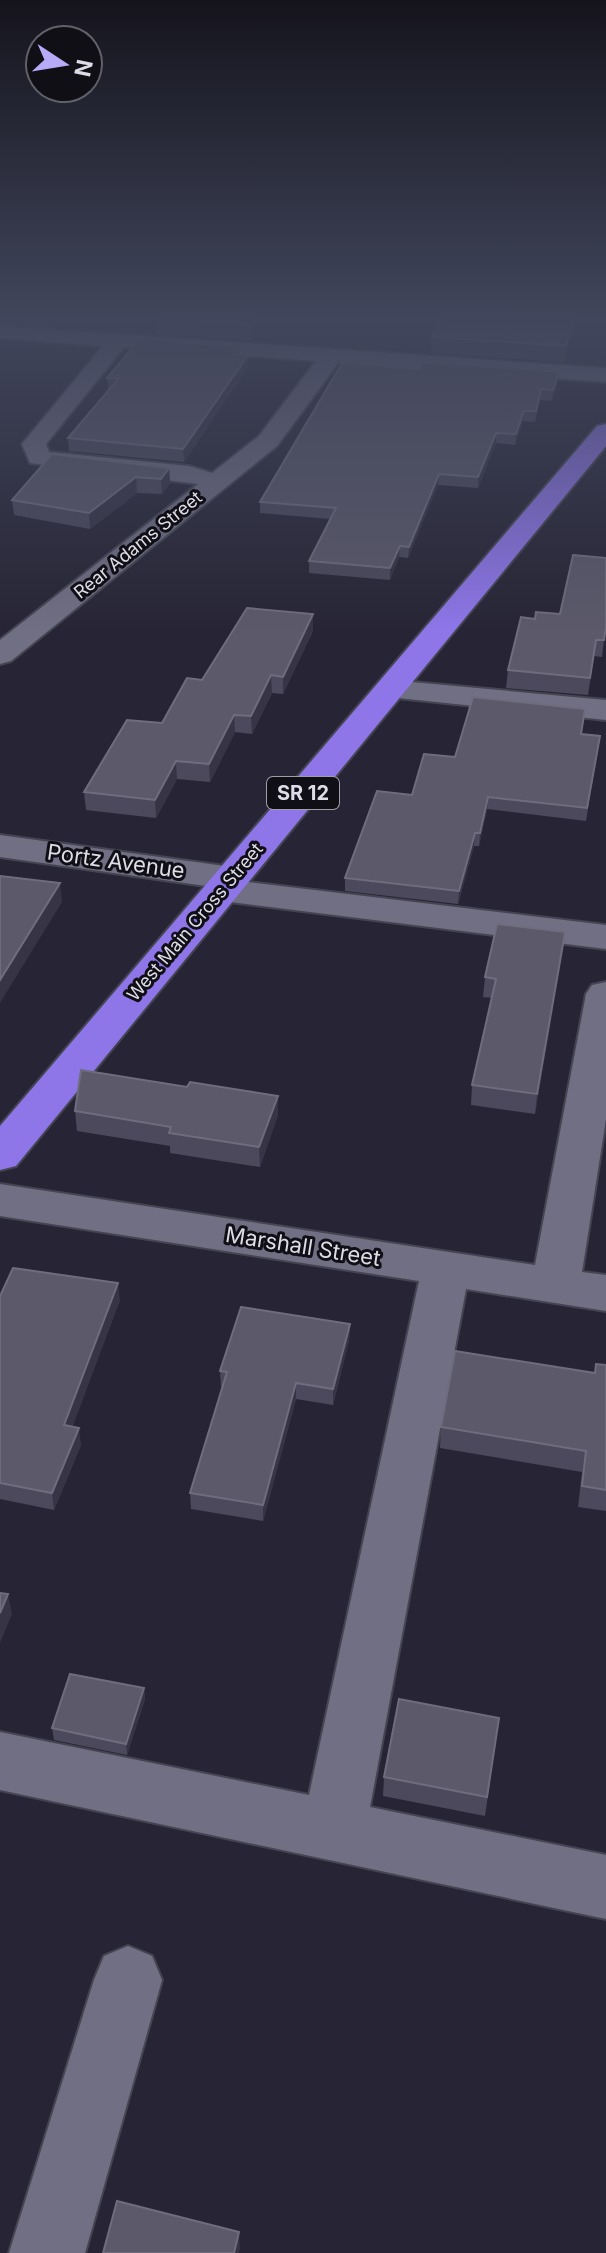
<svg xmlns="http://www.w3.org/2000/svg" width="606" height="2253" viewBox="0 0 606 2253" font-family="Inter,sans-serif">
<rect width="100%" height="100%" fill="#272535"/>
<polygon fill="#302d44" points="0,318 606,318 606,375 0,332"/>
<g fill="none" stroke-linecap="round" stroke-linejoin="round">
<g stroke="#454451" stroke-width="4">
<g id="minor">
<path d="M0,326L606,368V382L338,363L277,446L11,661L0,664V640L198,484L30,463L22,444L103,346L0,338ZM124,347L316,361L259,436L212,473L189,466L49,452L46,444Z"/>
<polygon points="390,680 606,700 606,720 379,696 374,689 379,682"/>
<polygon points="0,835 232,867 245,870 250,878 248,882 606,925 606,949 222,901 209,898 203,890 206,886 0,857"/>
<polygon points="606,982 606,1119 582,1272 606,1275 606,1311 466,1289 370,1807 606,1855 606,1919 0,1790 0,1732 309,1795 419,1281 0,1216 0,1184 535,1265 586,994 592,985"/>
<polygon points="128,1946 152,1956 162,1980 85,2253 9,2253 94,1980 104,1956"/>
</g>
</g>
<g stroke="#454451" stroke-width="4">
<polygon id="highway" points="606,424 606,446 16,1166 0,1170 0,1126 597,426"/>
</g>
<use href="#minor" fill="#716f83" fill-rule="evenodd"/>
<use href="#highway" fill="#8e76e9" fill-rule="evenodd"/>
</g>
<g fill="#4b495b">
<polygon points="155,318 268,318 252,340 156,334"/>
<polygon points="441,318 578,318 564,362 431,353 432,337"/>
<polygon points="239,346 239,354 248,355 248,367 184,462 69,451 68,438 109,390 108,390 107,378"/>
<polygon points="558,382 552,401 540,400 535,422 523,421 515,445 496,443 478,488 438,485 408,558 399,557 390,580 309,573 309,561 330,519 260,513 260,502"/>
<polygon points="169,468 170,483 162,494 137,493 90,529 14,515 12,500"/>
<polygon points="521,617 604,640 602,657 594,656 588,695 506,688 508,670"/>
<polygon points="313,631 283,694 272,693 252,734 235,732 210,782 177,779 156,818 86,810 84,792 162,723 202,680"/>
<polygon points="582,734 600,736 586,821 487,809 479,846 474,846 458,904 345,891 345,878 412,795 455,757"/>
<polygon points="565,932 535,1114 471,1105 472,1085 492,998 483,997 485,977"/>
<polygon points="75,1111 278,1115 260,1167 170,1153 170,1146 77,1131"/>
<polygon points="0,1296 120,1300 72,1426 81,1445 54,1510 0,1499"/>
<polygon points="350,1324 349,1340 333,1405 296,1399 263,1521 191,1509 190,1493 223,1387 221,1387 220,1371"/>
<polygon points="606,1365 606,1511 578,1507 582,1472 440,1448 441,1427 594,1373"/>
<polygon points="144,1688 145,1699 127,1755 54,1740 52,1728"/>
<polygon points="499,1718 485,1816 383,1796 384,1777"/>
</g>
<g fill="#363445">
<polygon points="256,318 268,318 252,340 252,324"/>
<polygon points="574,318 578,318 564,362 566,346"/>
<polygon points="248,355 248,367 184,462 183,449"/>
<polygon points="559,372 558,382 552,401 553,390"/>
<polygon points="524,411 523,421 515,445 516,434"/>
<polygon points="496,433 496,443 478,488 478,477"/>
<polygon points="169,468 170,483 162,494 161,479"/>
<polygon points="439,474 438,485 408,558 409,547"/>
<polygon points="136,477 137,493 90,529 89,513"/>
<polygon points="400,546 399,557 390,580 390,568"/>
<polygon points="313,614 313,631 283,694 283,677"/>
<polygon points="271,675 272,693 252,734 251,716"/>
<polygon points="234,715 235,732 210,782 209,764"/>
<polygon points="176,761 177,779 156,818 155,800"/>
<polygon points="488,797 487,809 479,846 480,833"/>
<polygon points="475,833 474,846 458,904 459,891"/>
<polygon points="60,883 62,902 0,1003 0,980"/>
<polygon points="565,932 563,951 535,1114 537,1094"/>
<polygon points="278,1096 278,1115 260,1167 259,1147"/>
<polygon points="118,1283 120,1300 67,1442 64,1425"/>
<polygon points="350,1324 349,1340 333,1405 333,1389"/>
<polygon points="296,1383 296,1399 263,1521 263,1505"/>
<polygon points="79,1428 81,1445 54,1510 52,1493"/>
<polygon points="8,1594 12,1614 0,1643 0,1613"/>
<polygon points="144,1688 145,1699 127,1755 126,1744"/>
<polygon points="239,2232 240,2248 239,2253 234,2253"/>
</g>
<g fill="#5b596a" stroke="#6f6d7d" stroke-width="2">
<polygon points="158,318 256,318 252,324"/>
<polygon points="441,318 574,318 566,346 432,337"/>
<polygon points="140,339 239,346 234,354 248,355 183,449 68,438 119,378 107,378"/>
<polygon points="422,362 559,372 553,390 541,389 536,411 524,411 516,434 496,433 478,477 439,474 409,547 400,546 390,568 309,561 336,508 260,502 342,363 419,369"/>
<polygon points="52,454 169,468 161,479 136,477 89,513 12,500"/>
<polygon points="573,555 606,558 606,627 604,640 596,640 590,678 508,670 521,617 535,619 536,612 560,614"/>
<polygon points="247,608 313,614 283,677 271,675 251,716 234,715 209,764 176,761 155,800 84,792 127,720 162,723 187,678 202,680"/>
<polygon points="473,697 585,709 581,734 600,736 587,808 488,797 480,833 475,833 459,891 345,878 377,791 412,795 424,754 455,757"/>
<polygon points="0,876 60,883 0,980"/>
<polygon points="497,924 565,932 537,1094 472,1085 496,979 485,977"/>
<polygon points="81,1070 187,1087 190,1082 278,1096 259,1147 169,1133 171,1127 75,1111"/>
<polygon points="13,1268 118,1283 64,1425 79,1428 52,1493 0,1483 0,1296"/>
<polygon points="241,1307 350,1324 333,1389 296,1383 263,1505 190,1493 227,1372 220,1371"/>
<polygon points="455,1351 595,1373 596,1364 606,1365 606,1490 582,1486 586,1451 441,1427"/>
<polygon points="0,1593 8,1594 0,1613"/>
<polygon points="70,1674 144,1688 126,1744 52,1728"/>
<polygon points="399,1699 499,1718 487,1797 384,1777"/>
<polygon points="117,2201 239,2232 234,2253 103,2253"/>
</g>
<linearGradient id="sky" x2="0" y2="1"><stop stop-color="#15141d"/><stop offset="0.5" stop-color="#41465c"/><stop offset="1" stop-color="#41465c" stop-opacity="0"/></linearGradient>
<rect width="606" height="633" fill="url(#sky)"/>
<g text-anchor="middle" stroke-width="6" stroke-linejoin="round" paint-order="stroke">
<g font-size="18" fill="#dddce7" stroke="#100f16">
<text transform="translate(138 545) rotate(-39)" y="6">Rear Adams Street</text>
<text transform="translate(195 922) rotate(-50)" y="6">West Main Cross Street</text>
</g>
<rect fill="#100f16" stroke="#a09ea8" stroke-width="2" x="267" y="777" width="72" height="32" rx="6"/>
<g font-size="20" font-weight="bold" fill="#dddce7">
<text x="303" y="800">SR 12</text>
</g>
<g font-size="22" fill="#dddce7" stroke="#100f16">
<text transform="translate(116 861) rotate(8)" y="8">Portz Avenue</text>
<text transform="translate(303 1246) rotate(9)" y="8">Marshall Street</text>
</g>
</g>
<g transform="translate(64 64) rotate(102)"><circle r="38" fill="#100f16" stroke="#62616a" stroke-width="2"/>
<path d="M0-6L14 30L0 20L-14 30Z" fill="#b7abf8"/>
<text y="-12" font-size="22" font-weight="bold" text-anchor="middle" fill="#dddce7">N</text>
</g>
</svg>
